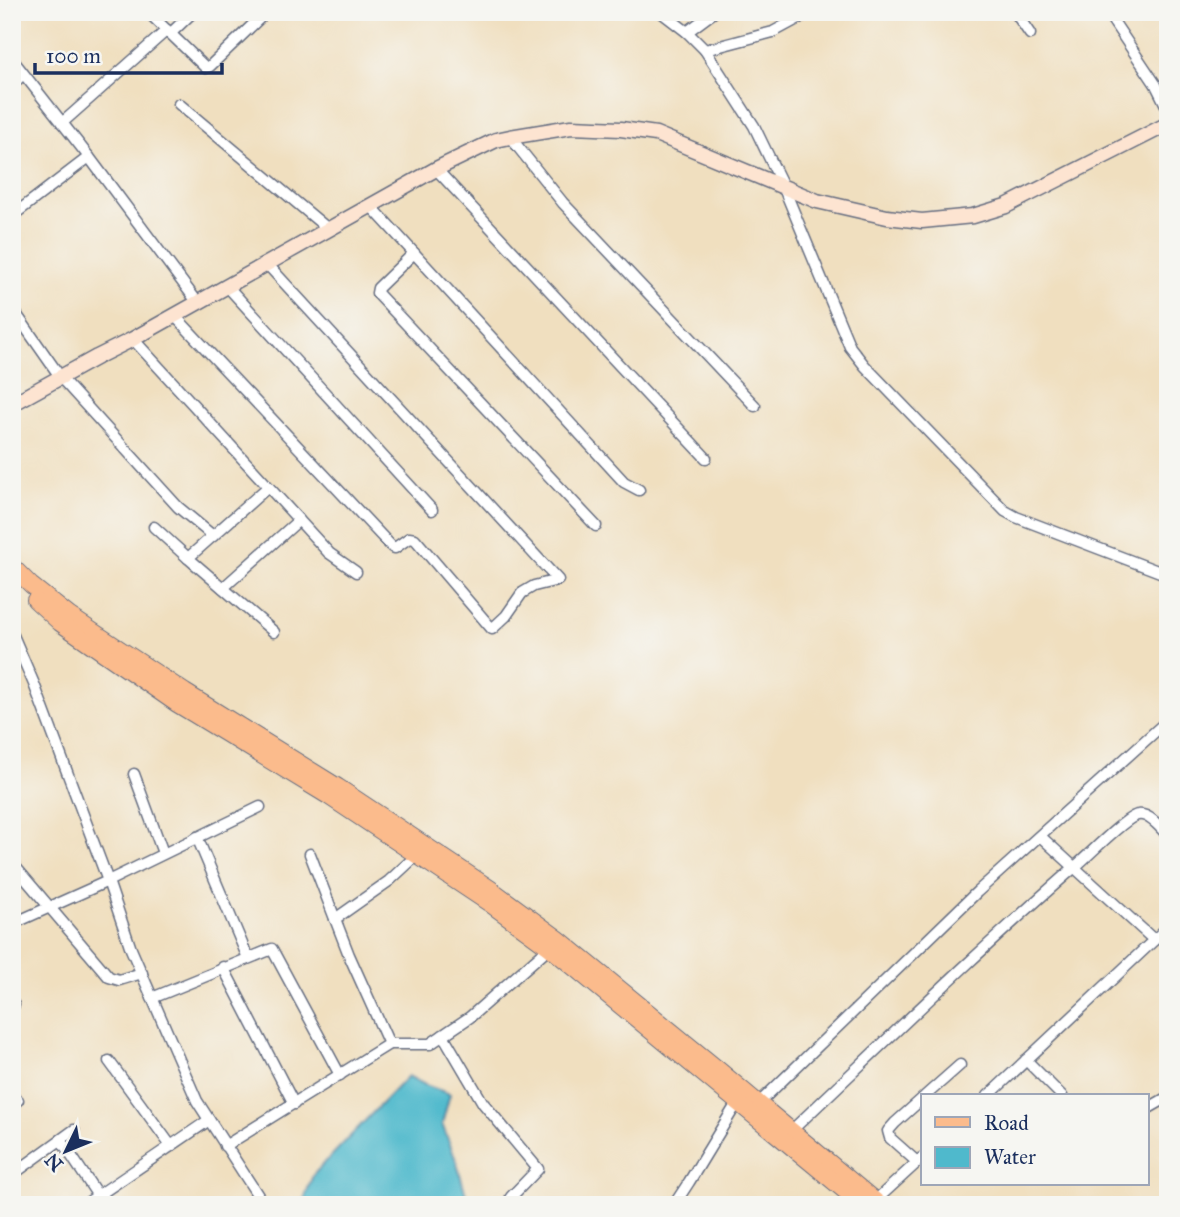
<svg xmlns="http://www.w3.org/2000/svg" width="1180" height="1217" viewBox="0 0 1180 1217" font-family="'IM FELL Great Primer',serif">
<rect width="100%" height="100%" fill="#f6f6f2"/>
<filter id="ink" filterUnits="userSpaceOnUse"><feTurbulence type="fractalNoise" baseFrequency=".0143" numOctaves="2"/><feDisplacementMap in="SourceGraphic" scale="14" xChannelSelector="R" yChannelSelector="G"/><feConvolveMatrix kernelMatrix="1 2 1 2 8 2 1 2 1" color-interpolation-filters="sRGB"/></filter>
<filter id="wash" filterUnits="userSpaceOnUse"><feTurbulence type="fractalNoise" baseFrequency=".00686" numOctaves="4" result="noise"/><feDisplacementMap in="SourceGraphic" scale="28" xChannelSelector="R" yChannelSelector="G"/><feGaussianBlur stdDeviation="1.57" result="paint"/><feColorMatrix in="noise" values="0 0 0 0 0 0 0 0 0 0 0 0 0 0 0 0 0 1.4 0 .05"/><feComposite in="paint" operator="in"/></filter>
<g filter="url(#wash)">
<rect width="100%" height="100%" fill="#f0dfbf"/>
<polygon fill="#4fb9cc" stroke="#357495" stroke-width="2" points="408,1076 425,1085 450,1094 442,1124 456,1160 469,1205 302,1205 313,1175"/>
</g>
<g filter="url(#ink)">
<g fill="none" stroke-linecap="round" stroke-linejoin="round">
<g stroke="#666d80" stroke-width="13">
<g id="street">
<polyline points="148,12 206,68 210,66 266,12"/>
<polyline points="661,12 687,32 705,50 754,126 783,186 850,347 865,366 1005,511 1016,517 1168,575"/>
<polyline points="1015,12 1030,34"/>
<polyline points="1107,12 1156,85 1168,109"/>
<polyline points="687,32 714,12"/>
<polyline points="171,33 193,12"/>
<polyline points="705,50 773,32 810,12"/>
<polyline points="12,59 89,157 198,303"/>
<polyline points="12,85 23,74"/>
<polyline points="179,104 328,229"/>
<polyline points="62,123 167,30"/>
<polyline points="510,137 563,203 755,406"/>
<polyline points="436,169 706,458"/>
<polyline points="370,205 624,482 639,490"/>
<polyline points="12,216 89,157"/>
<polyline points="414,253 378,288 377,293 596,526"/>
<polyline points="227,286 432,510"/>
<polyline points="12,308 61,378 178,507 213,536"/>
<polyline points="175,316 392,547 395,548 409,538 415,539 492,629 506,616 522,593 534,586 558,580 267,264"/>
<polyline points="133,339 329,553 356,572"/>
<polyline points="268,487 188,558 274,632"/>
<polyline points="154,527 188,558"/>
<polyline points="223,588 299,520"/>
<polyline points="12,633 34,684 108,881 131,949 197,1101 264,1205"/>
<polyline points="134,774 163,853"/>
<polyline points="1040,836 1154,940"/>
<polyline points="197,837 248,958"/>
<polyline points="310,854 349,955 389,1044"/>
<polyline points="12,863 109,977 119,980 142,973"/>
<polyline points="335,919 389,881 417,855"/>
<polyline points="12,924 108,881 260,807"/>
<polyline points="223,967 294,1104"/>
<polyline points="152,998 272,949 340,1075"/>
<polyline points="12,1002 14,1005"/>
<polyline points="443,1035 483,1103 538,1169 511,1197 518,1205"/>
<polyline points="1026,1060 1062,1096"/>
<polyline points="109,1061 171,1146"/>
<polyline points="925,1096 960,1065"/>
<polyline points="988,1096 1168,927"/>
<polyline points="759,1103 977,892 1168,720"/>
<polyline points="12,1104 18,1100"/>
<polyline points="1147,1109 1168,1097"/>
<path d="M792,1130C886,1041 979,950 1077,865C1089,855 1127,816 1138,815C1149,813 1161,828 1168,836"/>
<polyline points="61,1140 104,1205"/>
<polyline points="225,1146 389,1044 430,1044 470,1017 554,943"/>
<polyline points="917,1162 890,1138 888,1131 895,1123 923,1098"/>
<polyline points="12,1175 74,1130"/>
<polyline points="875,1201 923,1157"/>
<polyline points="84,1205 209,1120"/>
<polyline points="674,1205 689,1182 737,1103"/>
</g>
</g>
<g stroke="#666d80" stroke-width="17">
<polyline id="secondary" points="12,404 97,357 133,339 436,169 496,140 510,137 571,127 621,129 656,134 817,201 887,217 922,221 973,216 1006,206 1168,124"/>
</g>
<g stroke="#666d80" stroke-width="18">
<g id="primary">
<polyline points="12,566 31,585 70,616 185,692 338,787 491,889 559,939 719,1070 880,1205"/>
<polyline points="35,600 60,623 177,704 328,796 490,904 549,947 862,1205"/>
</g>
</g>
<use href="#street" stroke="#fff" stroke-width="10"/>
<use href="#secondary" stroke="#fde4d1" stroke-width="14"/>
<use href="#primary" stroke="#fbbb8c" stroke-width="16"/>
</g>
</g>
<rect width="1180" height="1217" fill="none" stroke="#f6f6f2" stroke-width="42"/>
<rect x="921" y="1094" width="228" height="91" fill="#f6f6f2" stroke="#9ea6b7" stroke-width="2"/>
<rect x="935" y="1117" width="35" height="10" fill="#fbbb8c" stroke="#9ea6b7" stroke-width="2"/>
<text x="984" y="1130" font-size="21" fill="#1b2f5e">Road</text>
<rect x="935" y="1147" width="35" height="21" fill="#4fb9cc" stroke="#9ea6b7" stroke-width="2"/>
<text x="984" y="1164" font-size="21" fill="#1b2f5e">Water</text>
<g transform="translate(66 1151) rotate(227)" stroke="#f6f6f2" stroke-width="5" paint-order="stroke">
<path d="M0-5L12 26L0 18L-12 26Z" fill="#1b2f5e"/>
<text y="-10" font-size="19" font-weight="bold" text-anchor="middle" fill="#1b2f5e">N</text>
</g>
<path d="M35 63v10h187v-10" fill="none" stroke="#1b2f5e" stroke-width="3.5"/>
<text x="46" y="63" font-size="21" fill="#1b2f5e" stroke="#f6f6f2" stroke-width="5" paint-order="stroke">100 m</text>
</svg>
